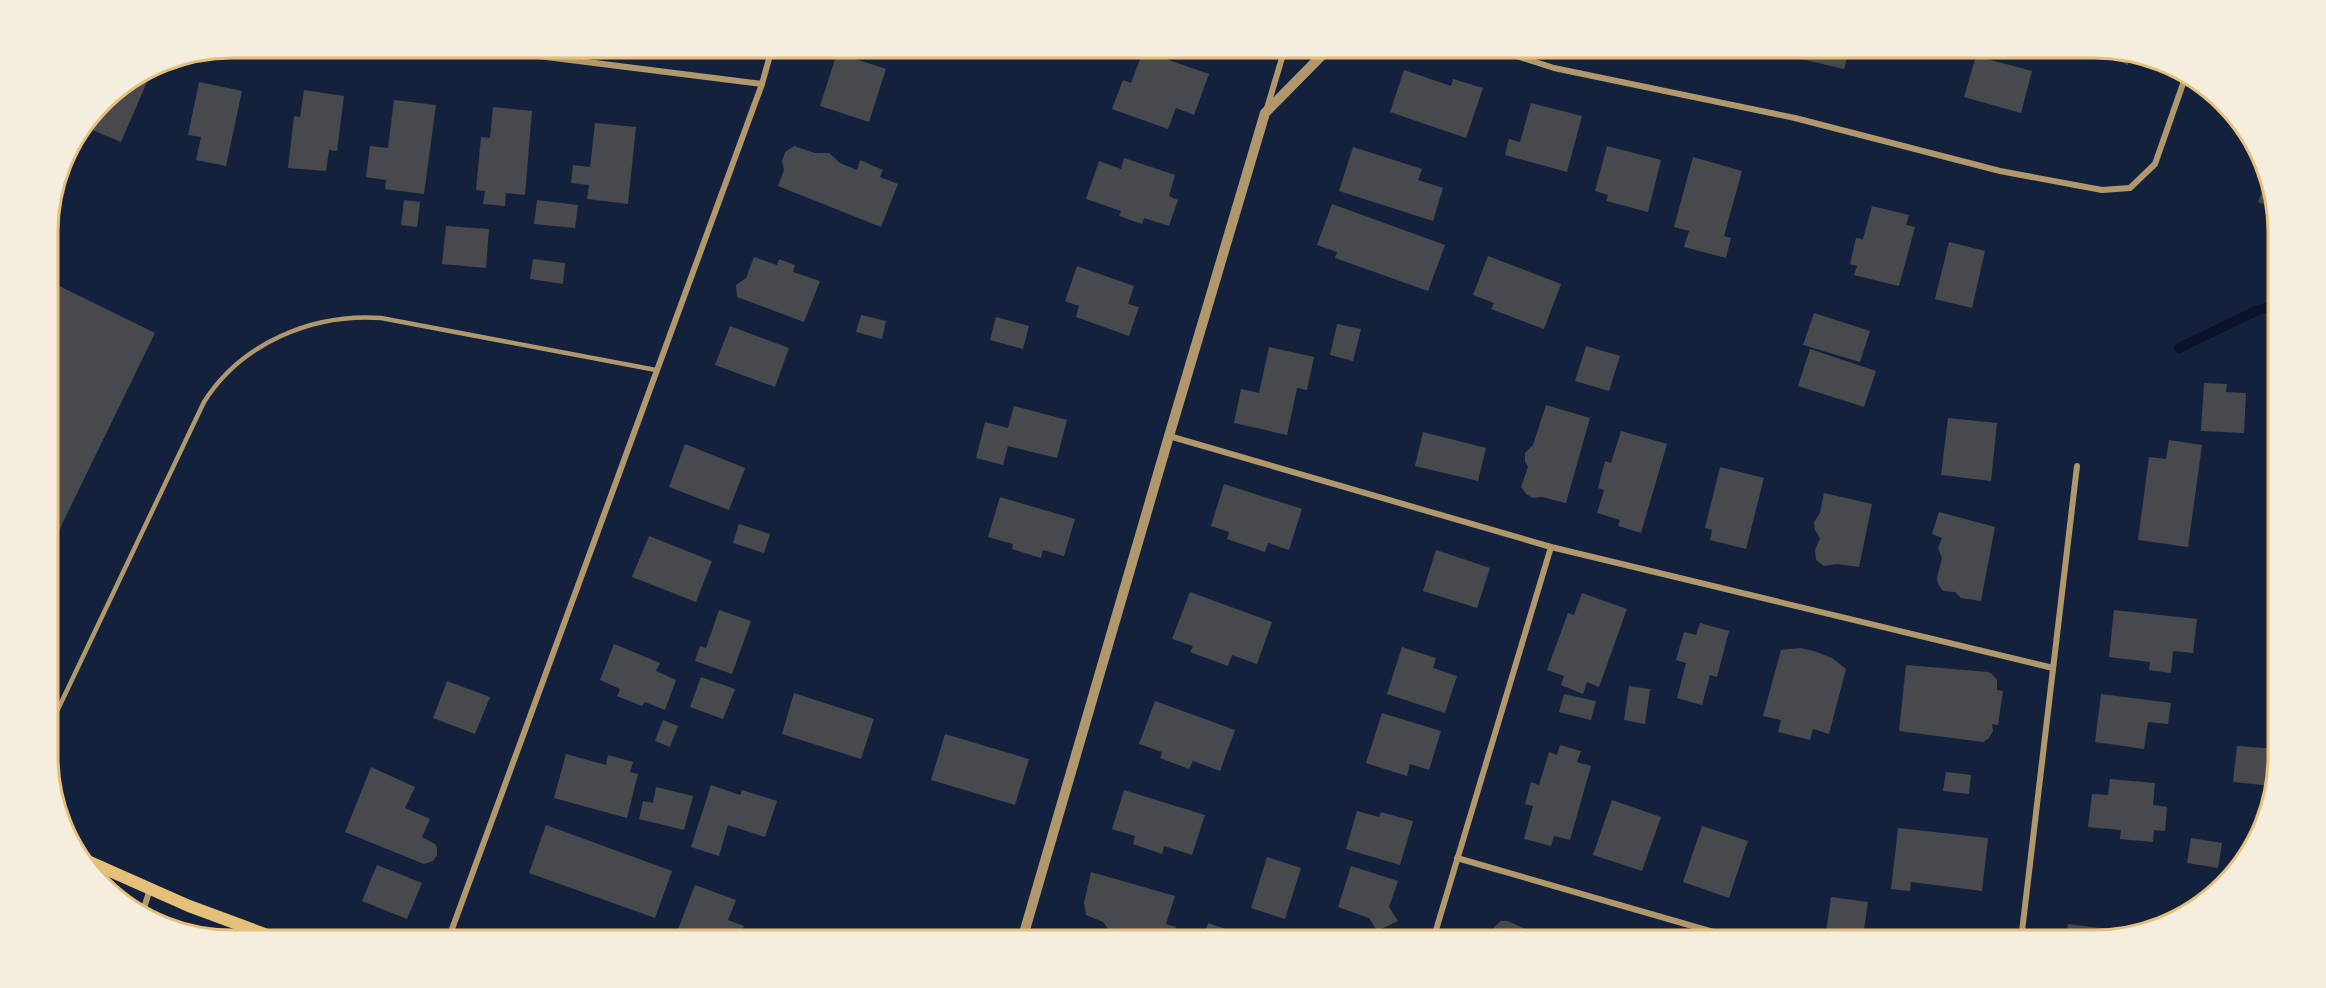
<svg xmlns="http://www.w3.org/2000/svg" width="2326" height="988" viewBox="0 0 2326 988" font-family="Cabin,sans-serif">
<rect width="100%" height="100%" fill="#14213d"/>
<g fill="none" stroke-linecap="round" stroke-linejoin="round">
<polyline stroke="#0b132b" stroke-width="10" points="2179,348 2258,310 2277,305"/>
</g>
<g fill="#48494c">
<polygon points="1800,48 1850,48 1844,69 1797,58"/>
<polygon points="2086,48 2093,48 2131,56 2128,65"/>
<polygon points="1143,51 1209,74 1194,115 1176,108 1168,129 1112,109 1123,80 1131,83"/>
<polygon points="837,53 886,69 869,122 820,106"/>
<polygon points="1976,56 2032,71 2021,113 1964,97"/>
<polygon points="1404,70 1451,86 1453,79 1483,88 1466,138 1390,112"/>
<polygon points="137,78 147,82 121,142 85,127 111,94"/>
<polygon points="199,82 242,91 226,166 196,160 201,137 188,135"/>
<polygon points="304,90 344,96 337,151 329,150 326,171 288,168 294,116 300,117"/>
<polygon points="394,100 436,105 424,194 385,189 386,180 366,177 370,146 388,148"/>
<polygon points="1531,103 1582,116 1567,172 1505,155 1509,139 1520,142"/>
<polygon points="493,107 532,111 525,195 506,193 505,206 483,204 485,191 476,190 481,137 490,138"/>
<polygon points="595,123 636,127 628,204 587,199 589,185 571,183 573,165 590,167"/>
<polygon points="794,146 815,153 829,153 840,163 857,170 860,160 883,170 880,177 898,184 881,227 778,186 784,170 782,161 785,152"/>
<polygon points="1607,146 1661,160 1648,212 1606,201 1608,195 1595,191"/>
<polygon points="1353,147 1422,169 1418,180 1443,188 1433,221 1339,191"/>
<polygon points="1693,157 1742,171 1724,236 1731,238 1726,258 1684,247 1689,231 1674,227"/>
<polygon points="1124,158 1175,175 1169,196 1178,200 1169,226 1144,218 1142,224 1119,216 1121,211 1086,199 1099,161 1121,169"/>
<polygon points="2266,183 2276,208 2258,202"/>
<polygon points="404,200 420,202 417,227 401,225"/>
<polygon points="537,200 578,205 575,228 534,224"/>
<polygon points="1332,204 1445,245 1428,291 1335,258 1337,252 1317,245"/>
<polygon points="1872,206 1909,215 1906,225 1915,227 1899,286 1854,275 1857,266 1850,264 1856,238 1863,239"/>
<polygon points="446,226 489,229 486,268 442,264"/>
<polygon points="1949,242 1985,251 1972,308 1935,299"/>
<polygon points="1488,256 1561,284 1544,329 1491,309 1494,303 1473,295"/>
<polygon points="754,257 777,265 779,259 795,265 793,272 820,281 804,322 737,297 736,285 746,278"/>
<polygon points="533,259 565,263 563,284 530,279"/>
<polygon points="1077,266 1134,286 1128,304 1139,307 1129,336 1076,317 1079,306 1065,301"/>
<polygon points="49,281 155,333 49,551"/>
<polygon points="1814,313 1870,331 1860,362 1803,345"/>
<polygon points="861,315 886,321 882,339 856,332"/>
<polygon points="996,317 1029,326 1023,349 990,340"/>
<polygon points="1337,324 1361,329 1353,361 1330,355"/>
<polygon points="730,326 789,348 775,387 715,365"/>
<polygon points="1586,346 1620,356 1609,391 1575,381"/>
<polygon points="1269,347 1314,357 1307,390 1297,388 1287,435 1234,423 1241,389 1259,393"/>
<polygon points="1810,349 1876,371 1864,407 1798,386"/>
<polygon points="2204,383 2227,384 2226,392 2246,393 2244,433 2201,431"/>
<polygon points="1546,405 1590,418 1566,503 1542,497 1533,498 1526,494 1521,487 1528,467 1525,462 1525,453 1533,445"/>
<polygon points="1014,406 1067,420 1057,458 1008,446 1003,465 976,458 985,422 1008,428"/>
<polygon points="1948,418 1997,423 1991,481 1941,475"/>
<polygon points="1621,431 1667,444 1641,533 1618,526 1620,520 1597,513 1604,490 1598,488 1605,461 1611,463"/>
<polygon points="1423,432 1486,448 1478,481 1415,466"/>
<polygon points="2169,440 2202,445 2188,547 2138,540 2149,457 2166,459"/>
<polygon points="685,444 745,468 729,510 669,487"/>
<polygon points="1720,467 1764,478 1746,549 1710,540 1712,530 1705,528"/>
<polygon points="1224,484 1302,509 1289,550 1268,543 1265,552 1227,539 1229,532 1211,526"/>
<polygon points="1824,493 1872,504 1859,567 1837,564 1824,566 1816,560 1815,550 1820,538 1815,530 1814,522 1820,513"/>
<polygon points="1000,497 1075,519 1064,556 1043,550 1041,558 1012,549 1013,544 988,537"/>
<polygon points="1939,512 1995,527 1981,601 1961,598 1955,592 1943,591 1938,584 1937,578 1942,558 1938,548 1942,538 1932,534"/>
<polygon points="739,524 770,534 764,553 733,543"/>
<polygon points="649,536 712,561 696,602 632,577"/>
<polygon points="1436,550 1490,568 1477,608 1423,591"/>
<polygon points="1190,592 1272,622 1257,664 1232,655 1228,666 1190,652 1193,646 1172,639"/>
<polygon points="1582,593 1627,609 1599,687 1587,682 1583,694 1561,685 1564,676 1547,670 1568,613 1574,615"/>
<polygon points="719,610 751,621 732,674 695,661 700,646 706,648"/>
<polygon points="2114,610 2197,619 2193,653 2173,651 2171,673 2149,670 2150,662 2109,657"/>
<polygon points="1700,623 1729,631 1717,677 1710,675 1702,705 1677,698 1686,663 1676,660 1684,632 1696,635"/>
<polygon points="614,644 660,663 656,671 676,680 665,710 645,702 642,706 617,696 620,689 600,680"/>
<polygon points="1402,647 1436,658 1433,668 1457,676 1445,713 1387,694"/>
<polygon points="1800,648 1814,651 1832,658 1846,669 1829,734 1813,729 1810,740 1778,732 1781,720 1763,716 1781,650"/>
<polygon points="1906,665 1988,672 1991,673 1997,680 1997,690 2003,691 1998,725 1992,724 1993,731 1988,739 1983,742 1899,731"/>
<polygon points="701,677 735,689 723,719 690,707"/>
<polygon points="447,681 490,697 475,734 433,718"/>
<polygon points="1629,686 1650,689 1645,724 1624,720"/>
<polygon points="794,693 874,719 861,759 782,734"/>
<polygon points="1564,694 1596,701 1591,720 1559,712"/>
<polygon points="2101,694 2171,703 2168,724 2148,722 2144,749 2095,742"/>
<polygon points="1155,701 1235,730 1220,771 1193,761 1189,769 1160,758 1162,752 1139,744"/>
<polygon points="1382,713 1441,731 1429,770 1410,764 1407,776 1366,763"/>
<polygon points="663,720 678,726 670,747 655,741"/>
<polygon points="945,734 1029,759 1015,805 931,780"/>
<polygon points="1560,745 1581,751 1577,762 1591,766 1570,840 1554,836 1551,846 1524,839 1533,806 1525,804 1531,782 1539,785 1549,752 1557,755"/>
<polygon points="2237,746 2278,749 2272,786 2233,782"/>
<polygon points="566,754 606,765 608,755 633,762 630,772 638,774 627,818 554,798"/>
<polygon points="371,767 415,787 405,808 430,819 422,837 435,844 437,848 437,855 433,861 424,864 345,832"/>
<polygon points="1946,772 1971,775 1969,794 1943,791"/>
<polygon points="2110,779 2155,783 2153,805 2167,807 2165,831 2154,830 2153,842 2120,839 2121,830 2088,827 2092,794 2108,795"/>
<polygon points="711,785 740,795 742,790 777,801 765,837 728,825 719,856 691,847"/>
<polygon points="656,787 693,796 684,830 639,819 643,801 653,803"/>
<polygon points="1124,790 1205,815 1192,855 1164,846 1162,854 1133,844 1135,836 1112,829"/>
<polygon points="1612,800 1661,817 1642,871 1593,855"/>
<polygon points="1357,811 1379,817 1381,812 1413,821 1400,865 1346,849"/>
<polygon points="546,825 672,871 655,918 529,873"/>
<polygon points="1702,826 1748,841 1729,898 1683,882"/>
<polygon points="1898,828 1988,838 1982,891 1911,882 1910,891 1891,889"/>
<polygon points="2191,838 2222,843 2218,868 2187,863"/>
<polygon points="1267,857 1301,868 1285,919 1251,908"/>
<polygon points="377,865 422,883 407,919 362,901"/>
<polygon points="1351,866 1398,881 1389,907 1398,921 1377,931 1369,918 1338,907"/>
<polygon points="1091,872 1175,896 1166,924 1176,927 1172,940 1140,940 1141,935 1123,930 1117,932 1109,930 1103,922 1086,915 1084,903"/>
<polygon points="695,885 736,900 728,920 744,926 739,940 674,940"/>
<polygon points="1831,897 1868,902 1863,936 1826,932"/>
<polygon points="1501,921 1508,921 1541,936 1540,940 1493,940 1495,934 1494,927"/>
<polygon points="1208,923 1255,939 1255,940 1203,940"/>
<polygon points="2068,924 2138,933 2105,940 2066,940"/>
<polygon points="1294,929 1322,938 1321,940 1290,940"/>
<polygon points="831,930 861,939 861,940 828,940"/>
</g>
<g fill="none" stroke-linecap="round" stroke-linejoin="round">
<path stroke="#b1986c" stroke-width="4.5" d="M50,726L204,402C241,343 313,313 381,318L656,370"/>
<g stroke="#b1986c" stroke-width="6">
<polyline points="475,48 762,84"/>
<polyline points="1491,48 1554,68 1795,118 2000,171 2102,190 2130,188 2155,164 2185,78"/>
<polyline points="1267,108 1285,48"/>
<polyline points="1169,436 1551,547 2053,668"/>
<polyline points="1457,858 1741,940"/>
<polyline points="143,911 150,889"/>
<polyline points="448,940 762,84 772,48"/>
<polyline points="1433,940 1551,547"/>
<polyline points="2021,940 2077,466"/>
</g>
<polyline stroke="#b1986c" stroke-width="10" points="1022,940 1169,436 1265,113 1329,48"/>
<polyline stroke="#e5c07b" stroke-width="12" points="83,859 189,906 281,940"/>
</g>
<path d="M0 0H2326V988H0ZM232 58H2094A174 174 0 0 1 2268 232V756A174 174 0 0 1 2094 930H232A174 174 0 0 1 58 756V232A174 174 0 0 1 232 58Z" fill="#f5edde" fill-rule="evenodd"/>
<path fill="none" stroke="#e5c07b" stroke-width="3" d="M232 58H2094A174 174 0 0 1 2268 232V756A174 174 0 0 1 2094 930H232A174 174 0 0 1 58 756V232A174 174 0 0 1 232 58Z"/>
</svg>
